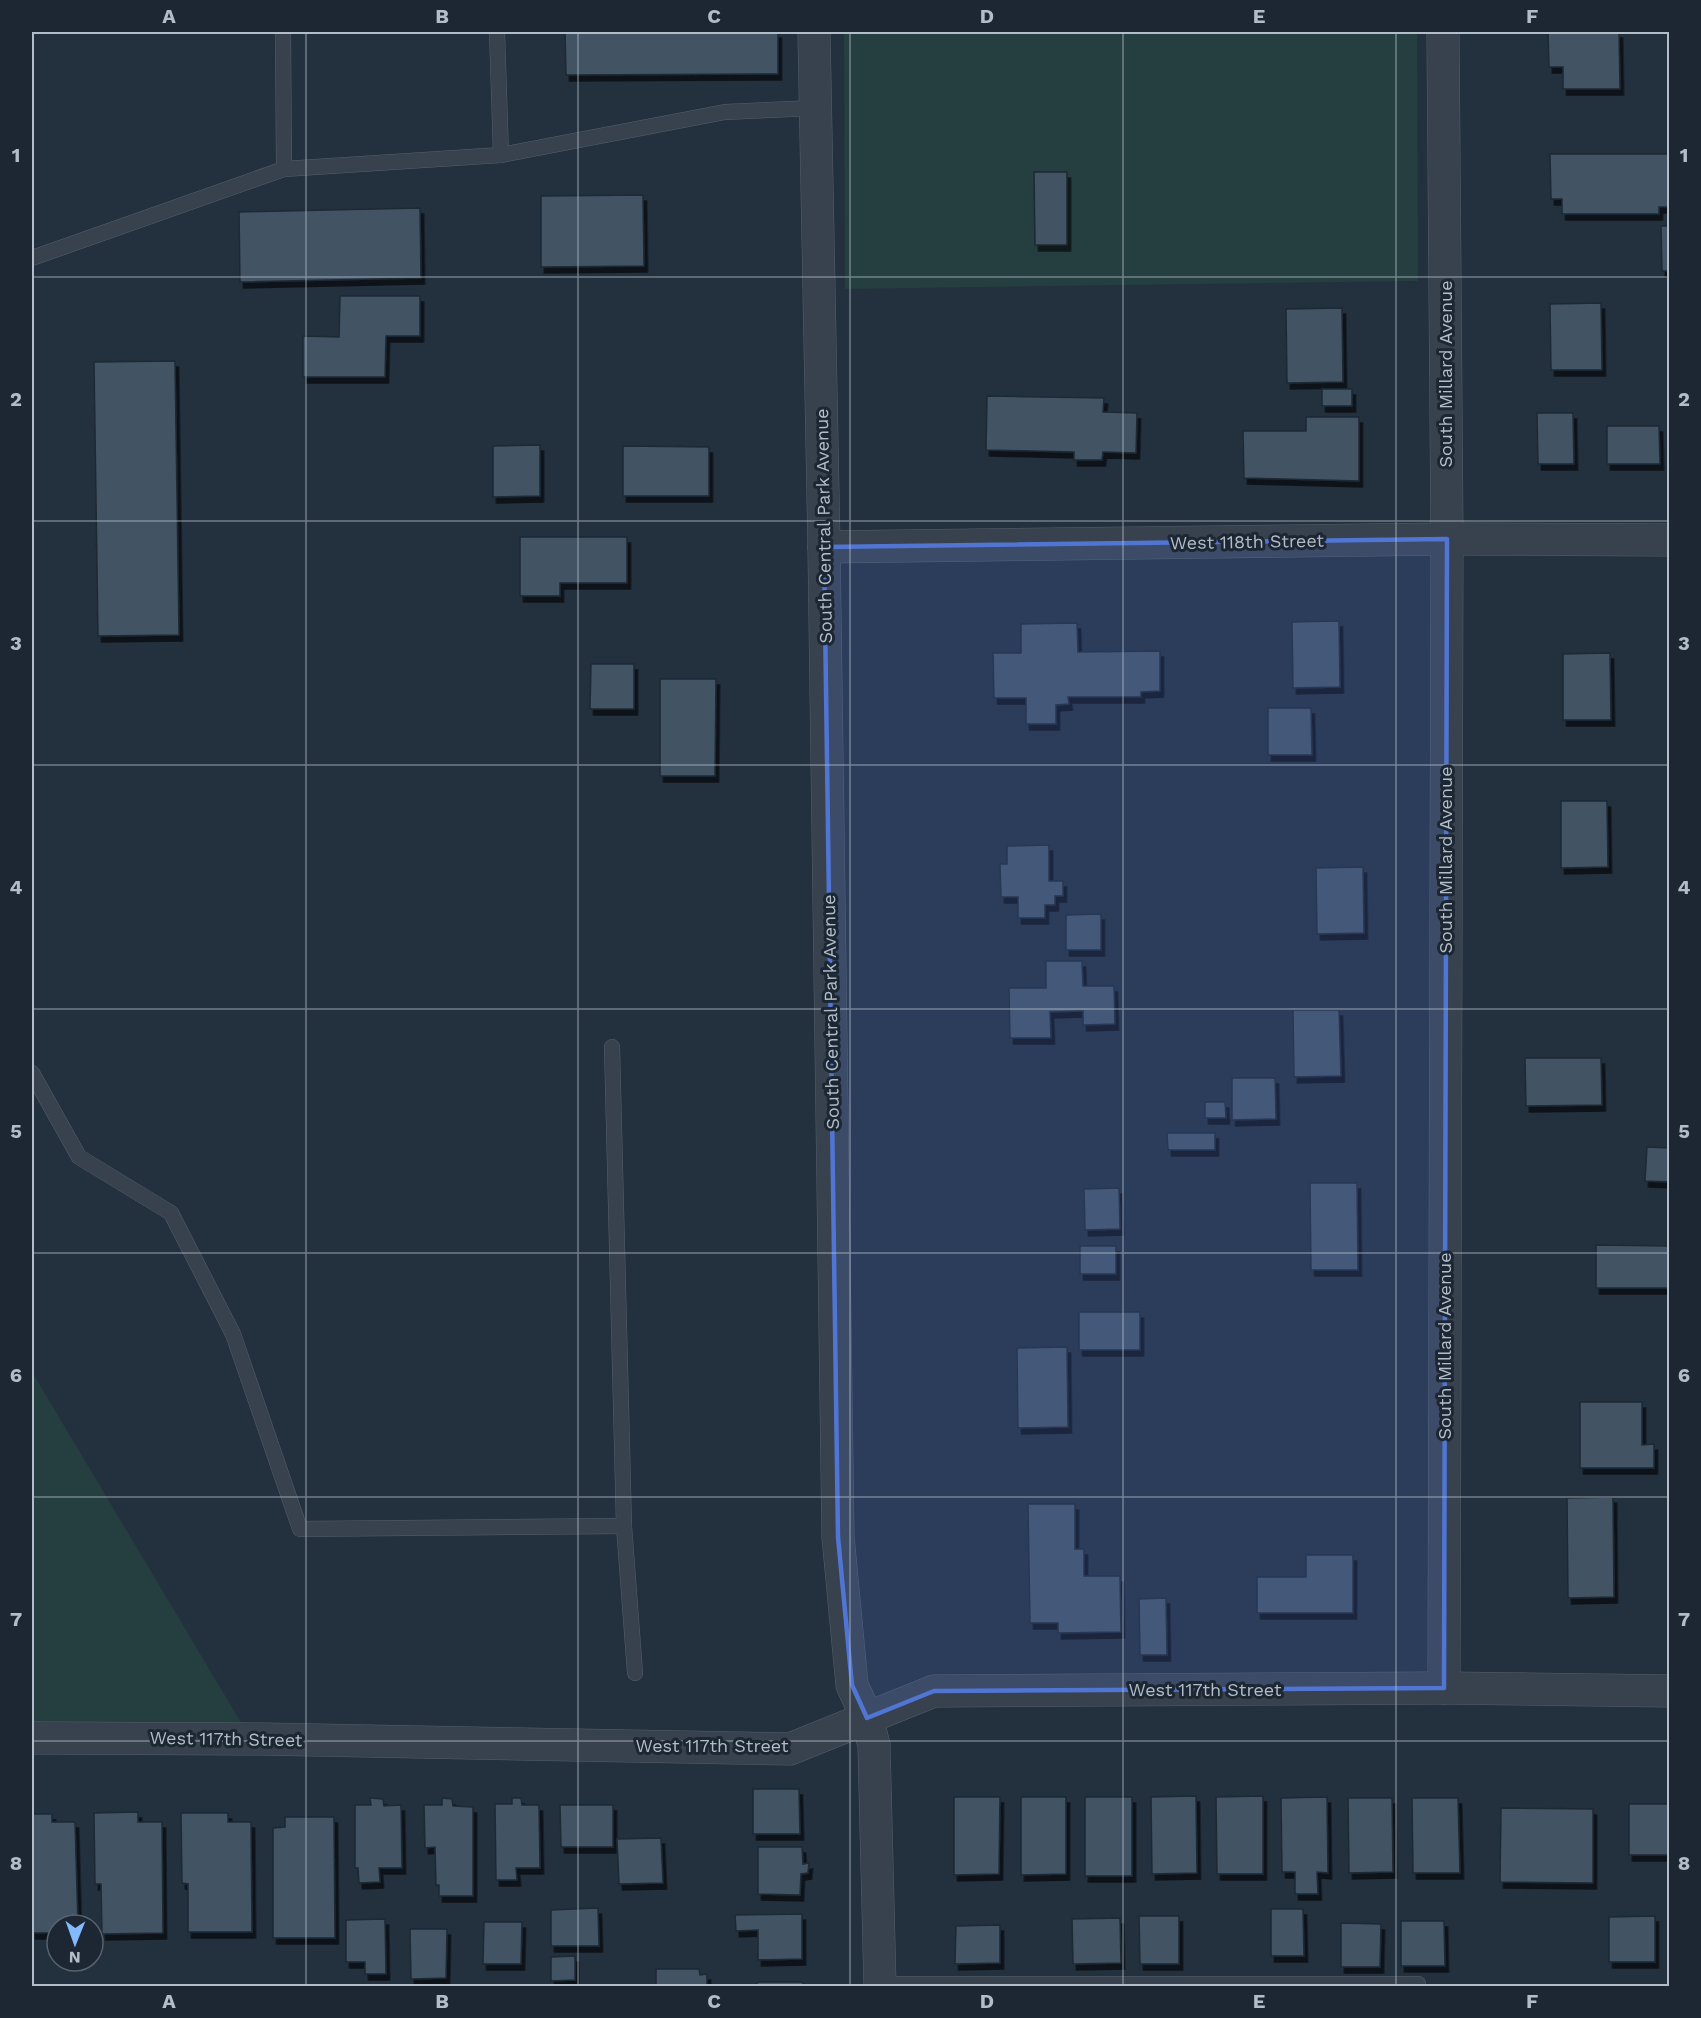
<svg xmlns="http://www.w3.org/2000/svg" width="1701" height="2018" viewBox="0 0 1701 2018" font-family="'Work Sans',sans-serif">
<defs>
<filter id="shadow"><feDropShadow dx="3.5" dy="6" stdDeviation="0" flood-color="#0009"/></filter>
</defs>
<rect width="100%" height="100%" fill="#23303e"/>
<g fill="#253e3f">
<polygon points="844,32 1417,32 1418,281 845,289"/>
<polygon points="32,1372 245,1729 32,1728"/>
</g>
<g fill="#435363" stroke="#1e2935" stroke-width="1.5" filter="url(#shadow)">
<polygon points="565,32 778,32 778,74 566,75"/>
<polygon points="1548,32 1619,32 1620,89 1563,89 1563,67 1549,67"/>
<polygon points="1550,154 1670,154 1670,207 1659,207 1659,214 1562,214 1562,199 1551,199"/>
<polygon points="1034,172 1067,172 1067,245 1035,245"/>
<polygon points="643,195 644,266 541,267 541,196"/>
<polygon points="420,208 421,278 240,282 239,212"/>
<polygon points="1661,226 1670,226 1670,271 1662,271"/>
<polygon points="340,296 420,296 420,336 386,336 385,377 303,377 303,336 339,337"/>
<polygon points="1601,303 1602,370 1551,370 1550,304"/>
<polygon points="1342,308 1343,382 1287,383 1286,309"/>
<polygon points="175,361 179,635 98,636 94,362"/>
<rect x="1322" y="389" width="30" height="17"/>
<polygon points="987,396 1104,398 1103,412 1137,413 1136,453 1103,452 1102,460 1074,460 1074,452 986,450"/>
<polygon points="1537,413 1573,413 1574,464 1538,464"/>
<polygon points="1306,417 1359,417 1359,481 1244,478 1243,431 1306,431"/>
<polygon points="1607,426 1659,426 1660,464 1607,464"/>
<polygon points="540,445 540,496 493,497 493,446"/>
<polygon points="623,446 709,447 709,496 623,496"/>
<polygon points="520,537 627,537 627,583 560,583 560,596 520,596"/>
<polygon points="1339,621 1340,687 1293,688 1292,622"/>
<polygon points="1077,623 1078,652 1160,651 1160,691 1141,692 1141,697 1068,697 1069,704 1056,705 1056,724 1026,724 1026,698 994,698 993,653 1021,653 1021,624"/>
<polygon points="1610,653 1611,720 1563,720 1563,654"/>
<polygon points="591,664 634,664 634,709 590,709"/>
<polygon points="660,679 716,679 715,776 660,776"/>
<polygon points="1268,708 1311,708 1312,755 1268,755"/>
<polygon points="1561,801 1607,801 1608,867 1561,868"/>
<polygon points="1049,845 1049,881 1063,881 1063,896 1055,896 1055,905 1045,905 1045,918 1018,918 1018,897 1001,897 1000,864 1007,864 1007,846"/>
<polygon points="1363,867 1364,933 1317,934 1316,868"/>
<polygon points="1101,914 1101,950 1066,950 1066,915"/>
<polygon points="1046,961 1082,961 1083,986 1114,986 1115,1024 1083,1025 1083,1011 1050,1012 1051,1038 1010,1038 1009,988 1046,988"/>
<polygon points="1293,1010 1339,1010 1341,1076 1294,1077"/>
<polygon points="1525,1058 1601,1058 1602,1105 1526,1106"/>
<polygon points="1232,1078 1275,1078 1276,1119 1232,1120"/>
<polygon points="1205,1102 1225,1102 1226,1118 1205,1118"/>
<polygon points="1167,1133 1215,1133 1215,1150 1168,1150"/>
<polygon points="1647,1147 1670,1148 1670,1182 1645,1181"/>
<polygon points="1310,1183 1357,1183 1358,1270 1311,1270"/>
<polygon points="1119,1188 1120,1229 1085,1230 1084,1189"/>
<polygon points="1596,1245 1670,1246 1670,1288 1596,1288"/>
<rect x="1080" y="1246" width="36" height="28"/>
<rect x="1079" y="1312" width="61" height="38"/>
<polygon points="1067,1347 1068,1427 1018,1428 1017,1348"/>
<polygon points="1580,1402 1642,1402 1642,1445 1654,1444 1654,1468 1580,1468"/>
<polygon points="1613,1497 1614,1597 1568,1598 1567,1498"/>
<polygon points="1028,1504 1075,1504 1075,1549 1084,1549 1084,1576 1120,1576 1121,1632 1058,1633 1058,1623 1030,1623"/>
<polygon points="1306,1555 1353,1555 1353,1613 1257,1613 1257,1577 1306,1577"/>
<polygon points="1166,1598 1167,1655 1140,1655 1139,1599"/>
<polygon points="753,1789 799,1789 800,1834 753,1834"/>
<polygon points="1196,1796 1197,1873 1152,1874 1151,1797"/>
<polygon points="1263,1796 1263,1874 1217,1874 1216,1797"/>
<polygon points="954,1797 1000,1797 999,1874 954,1875"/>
<polygon points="1021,1797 1066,1797 1066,1874 1021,1875"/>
<rect x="1085" y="1797" width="47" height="79"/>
<polygon points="1327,1797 1328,1873 1317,1872 1318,1894 1295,1894 1295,1872 1282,1872 1281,1798"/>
<polygon points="370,1798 383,1799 384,1806 401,1805 402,1868 379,1868 380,1882 359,1883 358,1868 355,1868 355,1805 371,1805"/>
<polygon points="442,1798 452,1799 453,1806 473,1807 473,1896 439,1896 439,1885 436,1885 435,1847 425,1848 424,1805 442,1805"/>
<polygon points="512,1798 521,1798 522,1805 539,1805 540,1868 516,1868 517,1880 496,1880 495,1804 512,1804"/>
<polygon points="1348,1798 1392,1798 1393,1872 1349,1873"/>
<polygon points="1412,1798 1458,1798 1460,1873 1413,1873"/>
<rect x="1629" y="1804" width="41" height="51"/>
<polygon points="560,1805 613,1805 613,1847 561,1847"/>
<polygon points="1501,1808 1593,1809 1593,1883 1500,1882"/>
<polygon points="138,1812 138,1822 162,1822 163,1933 102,1934 101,1884 95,1884 94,1813"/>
<polygon points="181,1813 228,1813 228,1822 251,1822 252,1932 188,1932 188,1884 182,1883"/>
<polygon points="32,1814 52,1814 52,1822 75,1822 78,1925 57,1925 57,1933 32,1933"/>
<polygon points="285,1817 334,1817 335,1938 273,1938 273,1828 285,1827"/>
<polygon points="661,1838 663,1883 619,1884 617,1839"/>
<polygon points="758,1847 802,1847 803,1864 809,1863 808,1873 801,1874 800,1895 758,1894"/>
<polygon points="598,1908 599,1946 551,1946 551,1910"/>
<polygon points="1271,1909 1303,1909 1304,1956 1271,1956"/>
<polygon points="802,1914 802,1959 758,1960 758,1930 736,1931 735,1915"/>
<polygon points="1139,1916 1179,1916 1179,1964 1140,1964"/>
<polygon points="1655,1916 1655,1962 1609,1962 1609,1917"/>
<polygon points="1120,1918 1121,1963 1073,1964 1072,1919"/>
<polygon points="385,1919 386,1974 365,1974 365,1962 346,1962 346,1920"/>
<polygon points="1401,1921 1444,1921 1445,1966 1401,1966"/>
<polygon points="484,1922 522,1922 521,1964 483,1964"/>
<polygon points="1341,1923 1381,1924 1380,1967 1341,1967"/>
<polygon points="1000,1925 1000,1963 955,1964 956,1926"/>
<polygon points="410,1929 447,1929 446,1978 411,1979"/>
<polygon points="575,1956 575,1980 551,1981 551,1957"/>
<polygon points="656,1969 699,1969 700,1975 707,1974 707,1986 656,1986"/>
<rect x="757" y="1982" width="46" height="4"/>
</g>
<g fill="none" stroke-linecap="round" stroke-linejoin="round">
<g stroke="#55606c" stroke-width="16">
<g id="service">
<polyline points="283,32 284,169"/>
<polyline points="497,32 501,155 725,112 815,108"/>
<polyline points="32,258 284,169 501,155"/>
<polyline points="32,1073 79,1157 171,1213 233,1334 300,1529 624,1526 612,1047"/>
<polyline points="624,1526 635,1673"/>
<polyline points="880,1984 1418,1984"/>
</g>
</g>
<g stroke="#55606c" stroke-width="33">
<g id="minor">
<polyline points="814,32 824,547 838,1537 852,1685 867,1718 874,1745 880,1986"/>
<polyline points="1443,32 1447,539 1444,1688"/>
<polyline points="824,547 1447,539 1670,540"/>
<polyline points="32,1738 263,1739 790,1749 934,1691 1444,1688 1670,1691"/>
</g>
</g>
<use href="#service" stroke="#37424e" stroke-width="15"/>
<use href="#minor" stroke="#37424e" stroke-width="32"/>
</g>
<path fill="#5175d3" fill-opacity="0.2" stroke="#5175d3" stroke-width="4.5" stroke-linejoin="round" d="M1447,539L1444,1688L934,1691L867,1718L852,1685L838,1537L824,547Z"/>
<path fill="none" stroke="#b2bdc9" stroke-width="1.5" stroke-opacity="0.55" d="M306,32V1986M578,32V1986M850,32V1986M1123,32V1986M1396,32V1986M32,277H1670M32,521H1670M32,765H1670M32,1009H1670M32,1253H1670M32,1497H1670M32,1741H1670"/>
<g text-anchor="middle" stroke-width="6" stroke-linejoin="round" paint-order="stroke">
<g font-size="18" fill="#b2bdc9" stroke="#1c2733">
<text transform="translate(1446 374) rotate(-90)" y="6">South Millard Avenue</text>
<text transform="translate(824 526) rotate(-91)" y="6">South Central Park Avenue</text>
<text transform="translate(1247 542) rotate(-1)" y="6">West 118th Street</text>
<text transform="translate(1446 860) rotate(-90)" y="6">South Millard Avenue</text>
<text transform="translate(831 1012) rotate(-91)" y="6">South Central Park Avenue</text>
<text transform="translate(1445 1346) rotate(-90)" y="6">South Millard Avenue</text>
<text x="1205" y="1696">West 117th Street</text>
<text transform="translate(226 1739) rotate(1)" y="6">West 117th Street</text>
<text x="712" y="1752">West 117th Street</text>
</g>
</g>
<rect width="1701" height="2018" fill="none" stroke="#1c2733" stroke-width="66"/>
<g transform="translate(75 1943) rotate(181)"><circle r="28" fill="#1c2733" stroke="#58636f" stroke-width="1.5"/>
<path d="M0-4.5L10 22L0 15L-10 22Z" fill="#84b9fd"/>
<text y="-9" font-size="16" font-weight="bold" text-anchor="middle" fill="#b2bdc9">N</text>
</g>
<rect x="33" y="33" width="1635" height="1952" fill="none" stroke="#b2bdc9" stroke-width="2"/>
<g font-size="20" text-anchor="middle" font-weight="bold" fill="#b2bdc9">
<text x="169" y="23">A</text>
<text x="442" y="23">B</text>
<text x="714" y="23">C</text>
<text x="987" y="23">D</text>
<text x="1259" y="23">E</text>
<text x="1532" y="23">F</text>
<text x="16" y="162">1</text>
<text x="1684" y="162">1</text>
<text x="16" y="406">2</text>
<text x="1684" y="406">2</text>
<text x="16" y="650">3</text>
<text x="1684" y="650">3</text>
<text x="16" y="894">4</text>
<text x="1684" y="894">4</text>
<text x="16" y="1138">5</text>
<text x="1684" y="1138">5</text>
<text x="16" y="1382">6</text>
<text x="1684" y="1382">6</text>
<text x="16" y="1626">7</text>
<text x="1684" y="1626">7</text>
<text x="16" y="1870">8</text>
<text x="1684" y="1870">8</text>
<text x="169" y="2008">A</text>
<text x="442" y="2008">B</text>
<text x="714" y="2008">C</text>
<text x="987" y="2008">D</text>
<text x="1259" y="2008">E</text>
<text x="1532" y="2008">F</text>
</g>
</svg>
